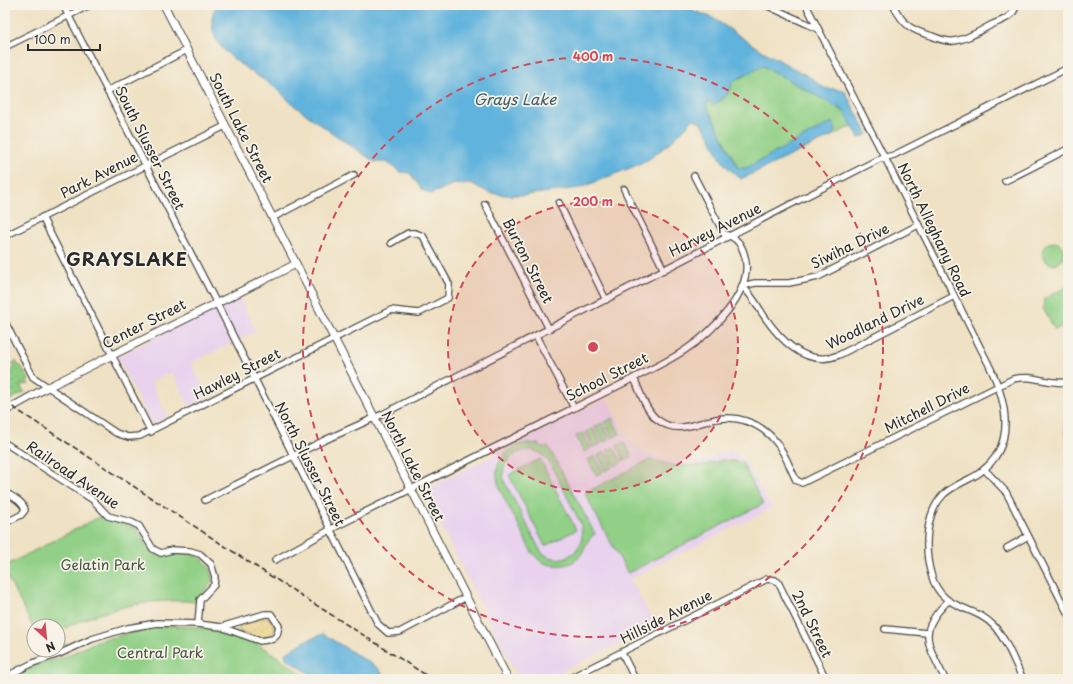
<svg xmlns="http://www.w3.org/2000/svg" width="1073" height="684" viewBox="0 0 1073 684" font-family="'Playpen Sans',sans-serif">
<defs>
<pattern id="grass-dots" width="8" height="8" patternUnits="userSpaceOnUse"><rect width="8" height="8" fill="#91d086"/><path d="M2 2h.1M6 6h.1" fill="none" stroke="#77a96e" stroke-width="1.8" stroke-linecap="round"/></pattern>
<pattern id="sand-dots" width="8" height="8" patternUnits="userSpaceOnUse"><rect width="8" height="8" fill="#eeda9e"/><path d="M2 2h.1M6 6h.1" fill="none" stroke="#cb8" stroke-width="1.8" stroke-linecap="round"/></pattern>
</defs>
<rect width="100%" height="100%" fill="#f7f3e8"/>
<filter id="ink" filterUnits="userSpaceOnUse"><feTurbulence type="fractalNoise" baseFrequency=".025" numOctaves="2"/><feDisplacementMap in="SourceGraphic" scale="8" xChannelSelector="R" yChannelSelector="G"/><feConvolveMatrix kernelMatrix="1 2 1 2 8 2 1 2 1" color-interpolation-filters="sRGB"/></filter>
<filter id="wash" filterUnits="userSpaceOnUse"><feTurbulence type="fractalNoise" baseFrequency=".012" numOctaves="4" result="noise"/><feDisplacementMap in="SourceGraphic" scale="16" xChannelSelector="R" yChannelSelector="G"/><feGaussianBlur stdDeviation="0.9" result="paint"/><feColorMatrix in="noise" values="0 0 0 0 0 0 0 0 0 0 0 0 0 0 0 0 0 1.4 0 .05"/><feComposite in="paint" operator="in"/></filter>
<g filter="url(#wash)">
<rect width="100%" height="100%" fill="#efe1c3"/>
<g fill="#e8d2ee">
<polygon points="240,299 256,331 191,363 208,397 189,406 172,372 151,382 168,417 152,425 117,357 230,300"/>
<polygon points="607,398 628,440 645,453 672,462 704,461 729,449 745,461 772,508 630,579 656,626 545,679 519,679 423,491"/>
</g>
<polygon fill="url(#grass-dots)" stroke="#5e7e58" points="16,361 18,365 21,366 29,380 27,382 29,384 21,385 21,388 25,392 8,401 5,399 5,373 15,368 13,363"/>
<path fill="url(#sand-dots)" stroke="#8c8264" d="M255,618H269L274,624L275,631C265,644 253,637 240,632L239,624Z"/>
<g fill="#91d086" stroke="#5e7e58" fill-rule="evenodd">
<polygon points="763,66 836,106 844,112 853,125 834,135 835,133 746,168 738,168 706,105 708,102 722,101 730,91 732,82"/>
<circle cx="1053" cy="253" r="11"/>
<polygon points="1068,286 1068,326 1063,326 1055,330 1043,308 1044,299"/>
<polygon points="612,418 620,434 612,438 605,422"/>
<polygon points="602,423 610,439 603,442 595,427"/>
<polygon points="593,428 601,444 593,447 586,432"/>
<polygon points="583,433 591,448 584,452 576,436"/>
<polygon points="624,442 632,457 624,461 617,446"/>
<path d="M528,443L538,444L544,448L548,446L595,534C582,541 587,561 564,565C555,566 545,565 538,559C528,550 523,533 517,522C507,502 486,476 504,455C510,447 518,444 528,443ZM531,450L540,453L550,463L581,524L582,541L575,552L567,557L558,559L549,557L541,552L504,481C500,463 514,450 531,450Z"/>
<polygon points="614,447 622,462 615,466 607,450"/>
<polygon points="605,452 613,467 605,471 598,455"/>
<polygon points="595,456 603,472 596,475 588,460"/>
<polygon points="540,459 576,530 545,546 509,475"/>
<path d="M651,459L674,466L705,465L722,460L742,462L763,504L628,573C613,546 598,520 585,493Z"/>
<path d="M103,515C112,524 126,522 136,529C146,537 144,550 157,555C167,560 174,552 183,552C196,553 214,564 212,579C210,588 201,594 197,602C149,597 103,609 61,630L63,635L59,638L62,645L66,643L68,648L35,659L41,650H58V626H34V629L5,572V566Z"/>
<path d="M161,626C192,626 228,627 255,643C274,653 291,667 309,679H11L41,663L62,658L97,641Z"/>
</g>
<g fill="#61b3dd" stroke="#466f84">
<path d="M215,5H684L695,11L713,18L759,49L813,79L824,88L844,90L868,134L859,138L844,111L763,66L732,82L731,88L726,96L713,106L709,101L706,104L738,168H746L832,122L836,130L834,135L741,179C734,173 726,167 721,159C715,149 706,122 694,119L670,143L645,162L580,188L526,195H506L490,193L470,183L464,185L456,183L431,194L422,190L410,173L400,172L387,162H375C349,144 321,126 295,106C289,102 285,96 279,91C260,75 235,65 219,44C212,35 209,16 216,7Z"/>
<polygon points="1068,411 1068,447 1065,424"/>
<polygon points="323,634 378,668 386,679 318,679 286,658 285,654 305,641"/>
</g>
</g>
<g filter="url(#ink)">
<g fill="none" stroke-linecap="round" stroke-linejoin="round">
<g stroke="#484642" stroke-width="8">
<g id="minor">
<polyline points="63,5 216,302 378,624 388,633 400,632 466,597"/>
<polyline points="766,5 816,28"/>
<path d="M806,5L885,158L989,365C1007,402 1018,446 978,474C967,481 954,485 944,494C925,513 924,549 931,574C942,613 973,603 994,626C1007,640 1014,662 1023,679"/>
<path d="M893,5C904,26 911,30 932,36C939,39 946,42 953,41C967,40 981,30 993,24C1003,20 1014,17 1016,5"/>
<polyline points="5,47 90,5"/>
<polyline points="107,91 187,50"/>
<polyline points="5,94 5,103"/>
<polyline points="1005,181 1068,149"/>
<polyline points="624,189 664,270"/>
<polyline points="559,203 606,300"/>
<polyline points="485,204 549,329"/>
<polyline points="42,217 151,432"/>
<polyline points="272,218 354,175"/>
<polyline points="5,236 225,126"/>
<path d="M742,286C752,295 757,305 764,316C781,341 807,368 839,355L954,296"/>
<polyline points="742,286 755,283 789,283 818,277 918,225"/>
<polyline points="5,322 33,377 116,433 128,437 140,436 387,312 391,310 419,313 448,298 449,284 423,236 415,233 408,233 391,243"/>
<polyline points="536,336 574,408"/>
<path d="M634,378C640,391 646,412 658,420C678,435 695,423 716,419C739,415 762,424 776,442C785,453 790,468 796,480L802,483L1013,379C1033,374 1049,385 1068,382"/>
<polyline points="5,443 93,500 108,516 131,522 139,526 153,549 161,553 172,550 190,551 200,554 211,564 215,577 214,585 200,600 198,624"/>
<polyline points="984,469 1006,492 1068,614"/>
<path d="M5,492C12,497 23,501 25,510L21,515L5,523"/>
<polyline points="205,500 325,440 383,414 879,159 894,155 1068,68"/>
<polyline points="1007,548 1028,536"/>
<path d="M275,560L337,526L634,378C651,369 669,361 685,350C711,333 754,292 745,257C742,245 737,237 724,234L694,176"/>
<polyline points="885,629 927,633"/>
<polyline points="622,653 635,679"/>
<polyline points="5,677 33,663 59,654 92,639 128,628 157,623 198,624 221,627 260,641 273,639 277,635 279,626 271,614 265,614 221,627"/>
<polyline points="568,679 767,579 775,580 778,582 826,679"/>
<path d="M945,679C928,644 916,632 948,601"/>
</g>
</g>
<g stroke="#484642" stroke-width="9">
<g id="tertiary">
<polyline points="164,5 508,679"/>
<polyline points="5,411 46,388 296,264"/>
</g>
</g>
<use href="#minor" stroke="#fff" stroke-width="5.5"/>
<use href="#tertiary" stroke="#fff" stroke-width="7"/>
<polyline stroke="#2b2b2b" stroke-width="1.5" stroke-dasharray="6 3" stroke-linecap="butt" points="5,402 255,566 432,679"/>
</g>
</g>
<circle cx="593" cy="347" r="145" fill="#d1495b" fill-opacity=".12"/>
<g fill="none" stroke="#d1495b" stroke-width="2" stroke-dasharray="7 5">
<circle cx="593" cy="347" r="145"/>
<circle cx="593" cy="347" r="290"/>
</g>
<g text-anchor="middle" stroke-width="3.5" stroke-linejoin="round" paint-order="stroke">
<g font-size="14" fill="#2b2b2b" stroke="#f7f3e8">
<text transform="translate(241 128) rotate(63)" y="5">South Lake Street</text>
<text transform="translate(150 148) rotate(63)" y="5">South Slusser Street</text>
<text transform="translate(99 175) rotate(-27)" y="5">Park Avenue</text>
<text transform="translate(715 230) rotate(-27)" y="5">Harvey Avenue</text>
<text transform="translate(934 230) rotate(64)" y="5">North Alleghany Road</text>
<text transform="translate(850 246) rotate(-26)" y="5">Siwiha Drive</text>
<text transform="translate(528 261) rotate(63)" y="5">Burton Street</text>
<text transform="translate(875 322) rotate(-26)" y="5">Woodland Drive</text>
<text transform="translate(144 324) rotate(-27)" y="5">Center Street</text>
<text transform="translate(237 374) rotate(-27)" y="5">Hawley Street</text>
<text transform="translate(607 377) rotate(-27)" y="5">School Street</text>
<text transform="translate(927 408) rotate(-27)" y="5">Mitchell Drive</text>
<text transform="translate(310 464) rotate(63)" y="5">North Slusser Street</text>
<text transform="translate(413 466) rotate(63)" y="5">North Lake Street</text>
<text transform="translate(73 475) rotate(34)" y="5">Railroad Avenue</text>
<text transform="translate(666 617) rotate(-27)" y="5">Hillside Avenue</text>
<text transform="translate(812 624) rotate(64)" y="5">2nd Street</text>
</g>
<g font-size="14" fill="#445442" stroke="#f7f3e8">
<text x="103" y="570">Gelatin Park</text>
<text x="160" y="658">Central Park</text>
</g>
<g font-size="15" font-style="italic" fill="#3e5b69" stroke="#f7f3e8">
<text x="515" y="105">Grays Lake</text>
</g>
<g font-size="18" font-weight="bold" letter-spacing="1" fill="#2b2b2b" stroke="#f7f3e8">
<text x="127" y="266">GRAYSLAKE</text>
</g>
</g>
<circle cx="593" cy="347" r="6" fill="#d1495b" stroke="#f7f3e8" stroke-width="2"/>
<g font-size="12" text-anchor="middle" font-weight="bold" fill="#d1495b" stroke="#f7f3e8" stroke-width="3.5" stroke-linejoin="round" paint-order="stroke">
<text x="593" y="61">400 m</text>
<text x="593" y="206">200 m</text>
</g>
<rect width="1073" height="684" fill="none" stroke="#f7f3e8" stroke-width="20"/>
<g transform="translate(46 638) rotate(153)"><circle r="19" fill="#f7f3e8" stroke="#a5a39c"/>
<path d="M0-3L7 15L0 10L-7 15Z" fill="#d1495b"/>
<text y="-6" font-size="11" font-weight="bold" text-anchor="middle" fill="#2b2b2b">N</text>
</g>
<path d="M28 44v6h72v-6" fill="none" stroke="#2b2b2b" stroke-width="2"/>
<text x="34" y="44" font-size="12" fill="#2b2b2b" stroke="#f7f3e8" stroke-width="3" paint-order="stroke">100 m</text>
</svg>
